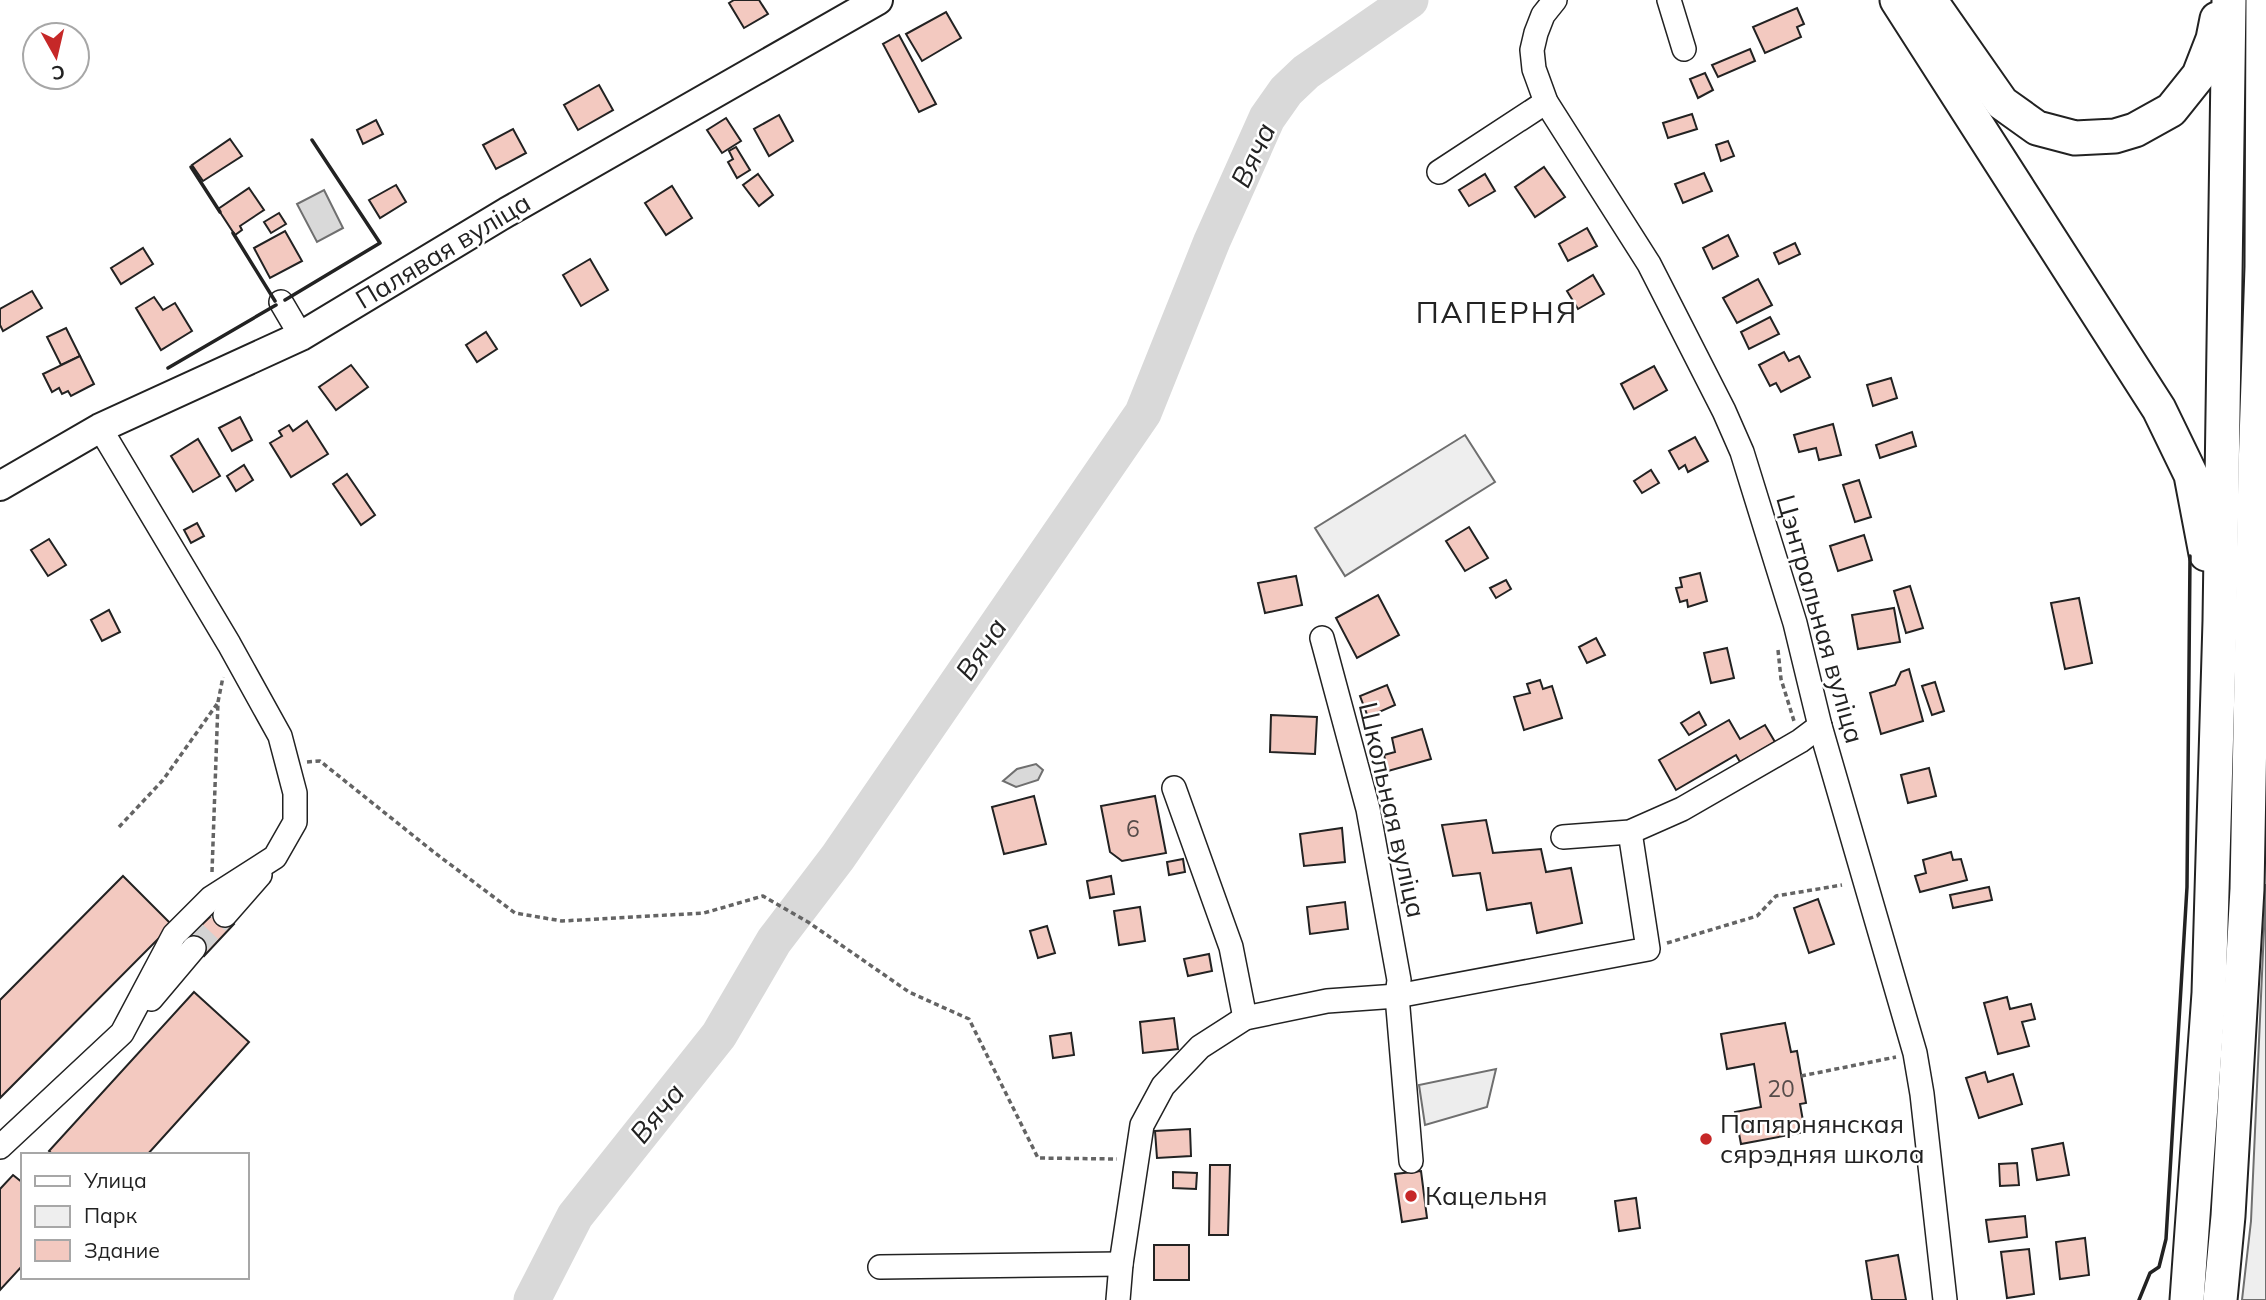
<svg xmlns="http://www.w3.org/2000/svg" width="2266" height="1300" viewBox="0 0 2266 1300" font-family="Mulish,sans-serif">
<rect width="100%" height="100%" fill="#fff"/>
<g fill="#eee" stroke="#6f6f6f" stroke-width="2">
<polygon points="1465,435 1495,482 1345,576 1315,528"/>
<polygon points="2266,884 2266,1300 2242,1300 2251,1221"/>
</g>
<polygon fill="#ededed" stroke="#6f6f6f" stroke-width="2" points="1496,1069 1487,1107 1425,1125 1419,1085"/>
<g fill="#d9d9d9" stroke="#6f6f6f" stroke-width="2">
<polygon points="324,190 343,228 317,242 297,204"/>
<polygon points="1036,764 1043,770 1038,780 1016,787 1003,781 1017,769"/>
</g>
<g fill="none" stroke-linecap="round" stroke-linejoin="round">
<polyline stroke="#d9d9d9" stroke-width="37" points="532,1300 575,1216 719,1035 774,941 838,857 1143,413 1212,241 1267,118 1286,91 1306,72 1410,0"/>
</g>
<g fill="#f3c9c0" stroke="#222" stroke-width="2">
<polygon points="734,0 759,0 768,14 744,28 729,3"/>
<polygon points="1797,8 1804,24 1797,27 1801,37 1765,53 1753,27"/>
<polygon points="946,12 961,38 922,61 906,34"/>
<polygon points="899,35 936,104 919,112 883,44"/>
<polygon points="1750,49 1755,61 1718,77 1712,65"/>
<polygon points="1705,73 1713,90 1698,98 1690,79"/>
<polygon points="599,85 613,110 578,130 564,105"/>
<polygon points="1692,114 1697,129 1668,138 1663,123"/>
<polygon points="779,115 793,141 769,156 754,129"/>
<polygon points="726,118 741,141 722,153 707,130"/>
<polygon points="376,120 383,134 363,144 357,130"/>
<polygon points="513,129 526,153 496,169 483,145"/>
<polygon points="230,139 242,156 203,181 192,165"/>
<polygon points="1728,141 1734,156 1721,161 1716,145"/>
<polygon points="736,147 750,170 737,178 728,162 733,159 729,151"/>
<polygon points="1544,167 1565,197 1535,217 1515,187"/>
<polygon points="1704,173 1712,191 1683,203 1675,184"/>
<polygon points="758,174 773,195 759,206 743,185"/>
<polygon points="1485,174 1495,191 1469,206 1459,190"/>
<polygon points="396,185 406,202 380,218 369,200"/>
<polygon points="672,186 692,218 666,235 645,203"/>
<polygon points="249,188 264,210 240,226 242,230 235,235 218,209"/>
<polygon points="279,213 286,224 271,233 264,222"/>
<polygon points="1587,228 1597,246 1568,261 1559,244"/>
<polygon points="285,231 302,261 270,278 254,248"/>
<polygon points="1728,235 1738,256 1713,269 1703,248"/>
<polygon points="1795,243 1800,254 1779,264 1774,253"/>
<polygon points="143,248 153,264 121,284 111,268"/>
<polygon points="590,259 608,290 581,306 563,275"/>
<polygon points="1593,275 1604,294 1578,309 1567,291"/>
<polygon points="1758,279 1772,305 1737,323 1723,298"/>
<polygon points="32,291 42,308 3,331 0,325 0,309"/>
<polygon points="154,297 163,310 175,303 192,331 161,350 136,308"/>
<polygon points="1770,317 1779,334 1749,349 1741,332"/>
<polygon points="66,328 80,356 61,365 47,337"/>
<polygon points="486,332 497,349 477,362 466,345"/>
<polygon points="1784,352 1789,361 1799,356 1810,377 1781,392 1776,383 1770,386 1759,365"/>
<polygon points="80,356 94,384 71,396 68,391 62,394 59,388 52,392 43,374"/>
<polygon points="351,365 368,387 336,410 319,387"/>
<polygon points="1654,366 1667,390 1634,409 1621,384"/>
<polygon points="1891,378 1897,398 1873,406 1867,385"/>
<polygon points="240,417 252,440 232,451 219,428"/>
<polygon points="307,421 328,454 291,477 270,443 282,436 279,431 289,425 293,431"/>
<polygon points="1833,424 1841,455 1819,460 1816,448 1799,452 1794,435"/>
<polygon points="1912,432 1916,446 1880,458 1876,445"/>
<polygon points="1695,437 1708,461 1688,472 1685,465 1679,469 1669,451"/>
<polygon points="198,439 220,476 193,492 171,456"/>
<polygon points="244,465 253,480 236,491 227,476"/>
<polygon points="1651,470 1659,483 1642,493 1634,481"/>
<polygon points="347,474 375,515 361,525 333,484"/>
<polygon points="1859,480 1871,517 1855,522 1843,485"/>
<polygon points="197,523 204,536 191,543 184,530"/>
<polygon points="1469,527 1488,558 1465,571 1446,541"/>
<polygon points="1864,535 1872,560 1838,571 1830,546"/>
<polygon points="49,539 66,565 48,576 31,550"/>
<polygon points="1700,573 1707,601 1688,607 1687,600 1680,602 1676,588 1682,587 1680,578"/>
<polygon points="1296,576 1302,605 1265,613 1258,583"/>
<polygon points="1506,580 1511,589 1496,598 1490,588"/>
<polygon points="1910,586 1923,628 1906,633 1894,591"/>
<polygon points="1378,595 1399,635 1357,658 1336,618"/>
<polygon points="2079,598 2092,663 2065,669 2051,603"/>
<polygon points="1894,608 1900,642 1858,649 1852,615"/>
<polygon points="109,610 120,632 102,641 91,620"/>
<polygon points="1596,638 1605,655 1587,663 1579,647"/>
<polygon points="1727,648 1734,678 1711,683 1704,653"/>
<polygon points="1909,669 1923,721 1881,734 1870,693 1895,685 1901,672"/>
<polygon points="1540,680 1543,689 1552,686 1562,718 1524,730 1514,697 1530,693 1527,684"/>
<polygon points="1935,682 1944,711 1932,715 1922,686"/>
<polygon points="1387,685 1395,705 1368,717 1360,696"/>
<polygon points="1699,712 1706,725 1689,735 1681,723"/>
<polygon points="1271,715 1317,717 1315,754 1270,752"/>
<polygon points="1729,720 1740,739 1765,725 1775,742 1740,762 1736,755 1676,790 1659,760"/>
<polygon points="1422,729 1431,759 1388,771 1384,755 1395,752 1392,738"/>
<polygon points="1929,768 1936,796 1908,803 1901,775"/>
<polygon points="1034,796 1046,844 1004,854 992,807"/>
<polygon points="1155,796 1166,853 1122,861 1110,852 1101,806"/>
<polygon points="1486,820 1493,853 1541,849 1546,872 1571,868 1582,923 1537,933 1531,903 1487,910 1480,873 1453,876 1442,825"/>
<polygon points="1342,828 1345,862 1304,866 1300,834"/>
<polygon points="1951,852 1953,860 1961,859 1967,880 1920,892 1915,876 1926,873 1923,860"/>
<polygon points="1183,859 1185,872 1169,875 1167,862"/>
<polygon points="123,876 172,925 0,1098 0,1000"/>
<polygon points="1111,876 1114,894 1090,898 1087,881"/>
<polygon points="1989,887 1992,900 1953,908 1950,895"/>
<polygon points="1818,899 1834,944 1809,953 1794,908"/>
<polygon points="1345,902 1348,929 1310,934 1307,907"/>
<polygon points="1140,907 1145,941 1119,945 1114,911"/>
<polygon points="218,909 234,924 204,956 186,940"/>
<polygon points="1047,926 1055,953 1038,958 1030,931"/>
<polygon points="1209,954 1212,971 1188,976 1184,959"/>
<polygon points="194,992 249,1042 147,1155 53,1155 49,1151"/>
<polygon points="2007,997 2010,1009 2031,1004 2035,1019 2022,1022 2029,1046 1998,1054 1984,1003"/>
<polygon points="1174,1018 1178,1049 1143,1053 1140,1022"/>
<polygon points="1785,1023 1791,1052 1797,1051 1806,1103 1800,1104 1805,1132 1741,1144 1735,1112 1761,1107 1754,1064 1727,1069 1721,1034"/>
<polygon points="1071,1033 1074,1055 1053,1058 1050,1036"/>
<polygon points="1985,1072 1988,1082 2013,1074 2022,1104 1979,1118 1966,1078"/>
<polygon points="1190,1129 1191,1156 1157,1158 1155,1131"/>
<polygon points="2063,1143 2069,1175 2037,1180 2032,1149"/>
<polygon points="2017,1163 2019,1185 2000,1186 1999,1164"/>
<polygon points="1210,1165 1230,1165 1228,1235 1209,1235"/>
<polygon points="1421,1171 1427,1218 1402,1222 1395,1174"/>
<polygon points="1173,1172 1197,1173 1196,1189 1173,1188"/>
<polygon points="13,1175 23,1183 23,1265 0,1290 0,1189"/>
<polygon points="1636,1198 1640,1228 1619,1231 1615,1201"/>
<polygon points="2025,1216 2027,1237 1989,1242 1986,1220"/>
<polygon points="2085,1238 2089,1275 2060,1279 2056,1242"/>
<rect x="1154" y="1245" width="35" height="35"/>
<polygon points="2029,1249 2034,1294 2007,1298 2001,1252"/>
<polygon points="1898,1255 1906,1300 1872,1300 1866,1261"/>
</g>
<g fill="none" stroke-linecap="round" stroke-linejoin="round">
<polyline stroke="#d3d3d3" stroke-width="23" stroke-dasharray="23 11" stroke-linecap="butt" points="194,948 225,915"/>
<g stroke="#222" stroke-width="26">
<g id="minor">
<polyline points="1555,0 1543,15 1536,33 1532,50 1534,69 1546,102 1649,264 1724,411 1742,452 1795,623 1820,726 1915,1053 1922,1094 1945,1300"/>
<polyline points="1669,0 1684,49"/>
<polyline points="1439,172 1546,102"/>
<polyline points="281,302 301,336"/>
<polyline points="1322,638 1368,809 1399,980 1397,996 1411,1161"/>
<polyline points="1174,788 1231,947 1245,1018"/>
<polyline points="1563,837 1630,832 1682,809 1800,741 1820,726"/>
<polyline points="225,915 260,875"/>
<polyline points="151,999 194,948"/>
<polyline points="0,1147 122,1033 174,935 211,898 275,857 295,822 295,793 280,736 229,644 100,428"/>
<polyline points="880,1267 1121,1264"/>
<polyline points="1118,1300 1121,1264 1142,1125 1163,1086 1200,1047 1245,1018 1327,1001 1397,996 1648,949 1630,832"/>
</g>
</g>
<g stroke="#222" stroke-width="32">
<polyline id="major" points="0,486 100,428 301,336 507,212 878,0"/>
</g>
<g stroke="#222" stroke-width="37">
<g id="highway">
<polyline points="1897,0 2159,409 2191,475 2206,554"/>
<polyline points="1930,0 2002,103 2037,128 2075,138 2115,136 2135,130 2171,110 2199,75 2213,39 2217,19"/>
<polyline points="2187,1300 2209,993 2220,621 2229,0"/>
<polyline points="2220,1300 2228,1216 2247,889 2255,469 2262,267 2263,0"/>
</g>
</g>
<g stroke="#646464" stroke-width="3.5" stroke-dasharray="5 3.5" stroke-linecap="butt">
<polyline points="1778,650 1781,679 1794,721"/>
<polyline points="307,762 320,761 435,853 515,913 562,921 704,913 763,896 808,922 909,992 969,1019 1038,1158 1117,1159"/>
<polyline points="119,827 163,780 217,704"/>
<polyline points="212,872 218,702 223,677"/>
<polyline points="1667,943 1757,916 1776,896 1842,885"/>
<polyline points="1801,1076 1896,1057"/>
</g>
<use href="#minor" stroke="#fff" stroke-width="23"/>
<use href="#major" stroke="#fff" stroke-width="28"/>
<use href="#highway" stroke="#fff" stroke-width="33"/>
<g stroke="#222" stroke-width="3.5">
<polyline points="191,167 220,212"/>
<polyline points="233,233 275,301"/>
<polyline points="285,300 380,243 312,140"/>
<polyline points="168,368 276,305"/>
<polyline points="2139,1300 2150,1273 2159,1267 2166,1239 2187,887 2190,556"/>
</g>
</g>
<g fill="#c62828" stroke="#fff" stroke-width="2.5">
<circle cx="1706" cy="1139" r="7"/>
<circle cx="1411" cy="1196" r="7"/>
</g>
<g text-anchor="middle" stroke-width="5" stroke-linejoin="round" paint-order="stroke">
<g font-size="23" fill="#564c4a">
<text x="1133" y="837">6</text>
<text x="1781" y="1097">20</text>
</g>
<g font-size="26" fill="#222" stroke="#fff">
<text transform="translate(443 251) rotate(-31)" y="9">Палявая вуліца</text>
<text transform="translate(1820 619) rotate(74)" y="9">Цэнтральная вуліца</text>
<text transform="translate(1392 810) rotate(77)" y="9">Школьная вуліца</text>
</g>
<g font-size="26" fill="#222" stroke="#fff" text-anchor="start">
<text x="1720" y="1133">Папярнянская<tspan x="1720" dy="30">сярэдняя школа</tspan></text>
<text x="1425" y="1205">Кацельня</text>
</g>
<g font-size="28" font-style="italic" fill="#222" stroke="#fff">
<text transform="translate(1253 155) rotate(-65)" y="10">Вяча</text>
<text transform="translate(981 649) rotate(-56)" y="10">Вяча</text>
<text transform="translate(657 1113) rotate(-51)" y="10">Вяча</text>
</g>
<g font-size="30" letter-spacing="2" fill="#222" stroke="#fff">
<text x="1497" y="323">ПАПЕРНЯ</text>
</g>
</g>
<rect x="21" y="1153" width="228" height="126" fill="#ffffff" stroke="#a7a7a7" stroke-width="2"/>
<rect x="35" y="1176" width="35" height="10" fill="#ffffff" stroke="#a7a7a7" stroke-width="2"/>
<text x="84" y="1188" font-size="21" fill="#222222">Улица</text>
<rect x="35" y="1206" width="35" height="21" fill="#eeeeee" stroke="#a7a7a7" stroke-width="2"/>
<text x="84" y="1223" font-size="21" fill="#222222">Парк</text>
<rect x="35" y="1240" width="35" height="21" fill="#f3c9c0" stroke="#a7a7a7" stroke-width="2"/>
<text x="84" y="1258" font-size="21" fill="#222222">Здание</text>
<g transform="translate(56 56) rotate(172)"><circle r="33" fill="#ffffff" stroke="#a7a7a7" stroke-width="2"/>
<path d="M0-5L12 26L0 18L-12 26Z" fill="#c62828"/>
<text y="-10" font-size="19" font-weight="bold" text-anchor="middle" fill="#222222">С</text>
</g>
</svg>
